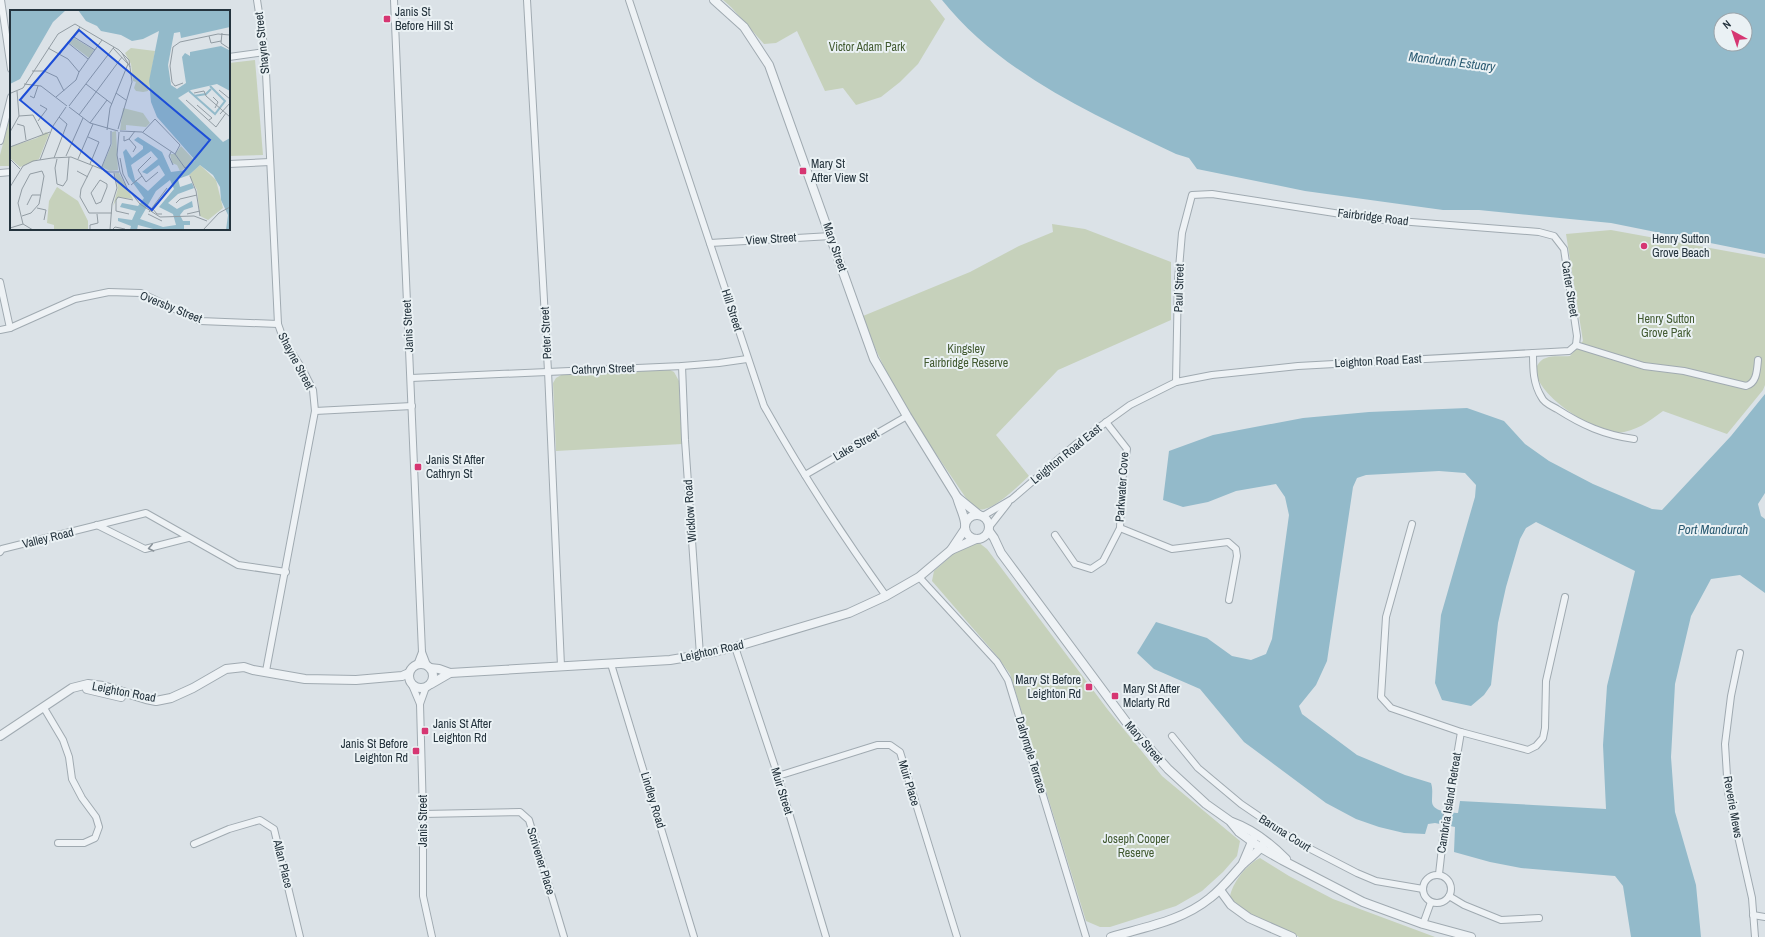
<svg xmlns="http://www.w3.org/2000/svg" width="1765" height="937" viewBox="0 0 1765 937" font-family="'Archivo Narrow',sans-serif">
<rect width="100%" height="100%" fill="#dbe2e7"/>
<g fill="#c6d1bb">
<polygon points="723,0 930,0 945,19 918,64 900,82 881,97 856,105 843,88 825,91 797,31 776,43 764,44 731,7"/>
<polygon points="255,60 263,155 229,156 229,63"/>
<polygon points="11,113 11,166 0,166 0,155"/>
<path d="M1052,224L1085,229L1171,262V320L1058,370L996,435L1029,476C1019,485 991,514 977,509C972,507 969,502 966,498C927,440 885,383 863,316L970,272L1019,246L1053,232Z"/>
<path d="M1611,230L1765,258V385L1763,390L1727,434L1663,411C1648,422 1637,431 1617,433C1597,434 1528,391 1537,366C1539,362 1542,359 1546,358C1553,355 1563,357 1570,356L1583,341L1566,234Z"/>
<polygon points="670,370 674,372 679,381 682,444 556,451 553,383 556,378 563,374"/>
<polygon points="978,542 987,549 1108,710 1162,776 1240,841 1237,856 1223,872 1202,891 1176,906 1110,927 1100,927 1086,921 1010,674 997,656 932,581 934,571 964,545"/>
<path d="M1260,858L1289,876L1333,899L1435,937H1299C1278,923 1246,919 1230,897C1232,883 1247,864 1260,858Z"/>
</g>
<g fill="#93baca" fill-rule="evenodd">
<path d="M942,0H1765V254L1611,223L1479,210H1443L1305,191L1197,169L1189,158L1176,154C1094,115 1000,73 942,0ZM1721,20H1745V44H1721Z"/>
<path d="M1765,394V493L1758,504L1761,516L1765,519V593L1740,575L1711,579L1691,616L1675,684L1671,757L1675,812L1696,885L1701,937H1631L1623,886L1615,876L1521,868L1490,862L1454,852L1455,827L1435,823L1428,824L1425,834L1404,833L1379,827L1356,819L1326,803L1244,742L1200,689L1154,669L1137,653L1156,622L1207,638L1232,656L1251,660L1266,654L1272,639L1289,515L1285,497L1276,484L1236,491L1208,502L1183,507L1163,500L1169,451L1213,435L1303,418L1369,412L1467,408L1504,421L1525,444L1549,461L1593,484L1652,509L1662,510L1731,436ZM1439,471L1465,473L1476,485L1475,497L1441,615L1435,683L1442,700L1471,706L1484,695L1491,685L1498,623L1506,587L1520,539L1526,528L1536,522L1635,571L1607,686L1603,745L1606,809L1460,801L1458,813C1449,812 1431,812 1432,800C1432,794 1433,789 1431,783L1405,775L1357,755L1302,714L1299,706L1316,685L1327,661L1353,487L1357,478L1366,475Z"/>
</g>
<g fill="none" stroke-linecap="round" stroke-linejoin="round">
<g stroke="#a0aab1" stroke-width="8">
<g id="minor">
<polyline points="1,0 11,69"/>
<polyline points="257,0 265,52 278,324 284,341 303,370 313,390 315,411 266,671"/>
<polyline points="394,0 422,652 427,665"/>
<polyline points="527,0 548,371 561,666"/>
<path d="M629,0L764,406C801,472 842,535 886,596"/>
<polyline points="229,57 265,52"/>
<polyline points="0,141 11,97"/>
<polyline points="229,164 270,162"/>
<polyline points="0,173 11,172"/>
<polyline points="710,243 831,236"/>
<polyline points="0,282 10,328"/>
<polyline points="0,330 10,328 75,299 109,292 141,293 200,321 278,324"/>
<path d="M1576,345L1644,366L1684,371L1746,386C1757,383 1757,370 1758,360"/>
<path d="M1533,353C1533,369 1533,384 1542,398C1544,403 1552,406 1557,409C1582,425 1604,435 1634,439"/>
<polyline points="682,366 685,440 700,655"/>
<polyline points="411,378 682,366 719,363 747,359"/>
<polyline points="1176,382 1178,280 1182,233 1192,195 1212,194 1373,219 1539,232 1554,236 1564,249 1577,336 1576,345"/>
<polyline points="315,411 412,406"/>
<polyline points="805,475 907,416"/>
<polyline points="983,516 1012,499 1076,444 1130,405 1176,382 1212,375 1298,366 1569,351 1576,345"/>
<polyline points="1412,524 1386,617 1381,697 1391,708 1461,732 1528,750 1536,746 1543,738 1545,728 1546,681 1565,597"/>
<polyline points="97,525 145,549 188,538"/>
<polyline points="990,526 1008,503"/>
<polyline points="1120,528 1172,549 1228,542 1236,549 1237,556 1229,600"/>
<polyline points="1055,535 1075,564 1091,569 1103,561 1120,528 1122,481 1127,449 1106,422"/>
<polyline points="0,552 2,549 146,513 238,565 286,572"/>
<polyline points="919,577 997,662 1008,680 1086,937"/>
<polyline points="735,647 778,776 826,937"/>
<polyline points="1740,653 1731,696 1725,744 1728,792 1752,898 1755,937"/>
<polyline points="611,664 694,937"/>
<polyline points="417,665 422,652"/>
<polyline points="412,685 420,704 423,814 423,896 432,937"/>
<polyline points="420,704 426,687"/>
<polyline points="44,708 63,740 69,757 72,779 82,798 96,817 99,827 95,838 84,843 58,843"/>
<polyline points="1172,736 1198,768 1241,804 1297,842 1357,873 1376,881 1423,889"/>
<polyline points="778,776 877,745 890,745 900,752 957,937"/>
<polyline points="423,814 520,812 529,820 564,937"/>
<polyline points="194,844 229,829 260,820 274,829 300,937"/>
<polyline points="1439,874 1443,839 1461,732"/>
<circle cx="1437" cy="889" r="14"/>
<polyline points="1449,896 1464,905 1501,920 1539,918"/>
<polyline points="1753,915 1765,917"/>
<polyline points="1423,924 1431,902"/>
</g>
</g>
<g stroke="#a0aab1" stroke-width="10">
<g id="tertiary">
<path d="M714,0L744,27L769,65L874,359L907,416L957,497C959,506 964,514 965,523"/>
<polyline points="957,497 979,515"/>
<circle cx="977" cy="527" r="12"/>
<polyline points="989,531 994,538 1001,553 1127,723 1168,769 1206,804 1230,821 1239,832 1261,848 1282,860 1363,902 1423,924 1471,937"/>
<polyline points="951,550 965,529"/>
<circle cx="421" cy="676" r="12"/>
<polyline points="430,668 439,669 450,673"/>
<polyline points="431,684 450,673 670,660 700,655 735,647 849,613 886,596 919,577 951,550 976,539"/>
<polyline points="87,689 121,697"/>
<polyline points="0,736 72,688 88,684 103,686 146,699 156,701 171,698 193,688 226,669 244,667 253,670 305,679 356,680 402,676 409,673"/>
<path d="M1232,822C1252,829 1271,844 1286,859"/>
<polyline points="1243,863 1254,837"/>
<polyline points="1220,890 1231,905 1249,918 1292,937"/>
<path d="M1111,937C1145,927 1182,921 1210,898C1222,889 1231,877 1242,865C1250,857 1259,852 1265,842"/>
</g>
</g>
<use href="#minor" stroke="#eef2f5" stroke-width="6"/>
<use href="#tertiary" stroke="#eef2f5" stroke-width="8"/>
</g>
<defs><path id="oneway-chevron" d="M-2-3.5L2.5 0L-2 3.5" fill="none" stroke-width="1.6" stroke-linecap="round" stroke-linejoin="round"/></defs>
<use stroke="#899299" href="#oneway-chevron" transform="translate(151 548) rotate(168)"/>
<g fill="#d63672" stroke="#eaf1f4" stroke-width="1.5">
<rect x="383" y="15" width="8" height="8" rx="2"/>
<rect x="799" y="167" width="8" height="8" rx="2"/>
<circle cx="1644" cy="246" r="4"/>
<rect x="414" y="463" width="8" height="8" rx="2"/>
<rect x="1085" y="683" width="8" height="8" rx="2"/>
<rect x="1111" y="692" width="8" height="8" rx="2"/>
<rect x="421" y="727" width="8" height="8" rx="2"/>
<rect x="412" y="747" width="8" height="8" rx="2"/>
</g>
<g text-anchor="middle" stroke-width="4" stroke-linejoin="round" paint-order="stroke">
<g font-size="12" fill="#24333d" stroke="#eaf1f4" text-anchor="start">
<text x="395" y="16">Janis St<tspan x="395" dy="14">Before Hill St</tspan></text>
<text x="811" y="168">Mary St<tspan x="811" dy="14">After View St</tspan></text>
<text x="1652" y="243">Henry Sutton<tspan x="1652" dy="14">Grove Beach</tspan></text>
<text x="426" y="464">Janis St After<tspan x="426" dy="14">Cathryn St</tspan></text>
<text x="1081" y="684" text-anchor="end">Mary St Before<tspan x="1081" dy="14">Leighton Rd</tspan></text>
<text x="1123" y="693">Mary St After<tspan x="1123" dy="14">Mclarty Rd</tspan></text>
<text x="433" y="728">Janis St After<tspan x="433" dy="14">Leighton Rd</tspan></text>
<text x="408" y="748" text-anchor="end">Janis St Before<tspan x="408" dy="14">Leighton Rd</tspan></text>
</g>
<g font-size="12" fill="#24333d" stroke="#eaf1f4">
<text transform="translate(262 43) rotate(-96)" y="4">Shayne Street</text>
<text transform="translate(1373 217) rotate(7)" y="4">Fairbridge Road</text>
<text transform="translate(771 239) rotate(-4)" y="4">View Street</text>
<text transform="translate(835 247) rotate(71)" y="4">Mary Street</text>
<text transform="translate(1179 288) rotate(-88)" y="4">Paul Street</text>
<text transform="translate(1570 289) rotate(81)" y="4">Carter Street</text>
<text transform="translate(171 307) rotate(22)" y="4">Oversby Street</text>
<text transform="translate(732 310) rotate(72)" y="4">Hill Street</text>
<text transform="translate(408 326) rotate(-93)" y="4">Janis Street</text>
<text transform="translate(546 333) rotate(-93)" y="4">Peter Street</text>
<text transform="translate(296 361) rotate(62)" y="4">Shayne Street</text>
<text transform="translate(1378 361) rotate(-3)" y="4">Leighton Road East</text>
<text transform="translate(603 369) rotate(-2)" y="4">Cathryn Street</text>
<text transform="translate(856 445) rotate(-30)" y="4">Lake Street</text>
<text transform="translate(1066 454) rotate(-39)" y="4">Leighton Road East</text>
<text transform="translate(1122 487) rotate(-86)" y="4">Parkwater Cove</text>
<text transform="translate(690 511) rotate(-94)" y="4">Wicklow Road</text>
<text transform="translate(48 538) rotate(-14)" y="4">Valley Road</text>
<text transform="translate(712 651) rotate(-12)" y="4">Leighton Road</text>
<text transform="translate(124 692) rotate(11)" y="4">Leighton Road</text>
<text transform="translate(1144 742) rotate(49)" y="4">Mary Street</text>
<text transform="translate(1031 755) rotate(73)" y="4">Dalrymple Terrace</text>
<text transform="translate(909 783) rotate(73)" y="4">Muir Place</text>
<text transform="translate(782 791) rotate(73)" y="4">Muir Street</text>
<text transform="translate(653 800) rotate(73)" y="4">Lindley Road</text>
<text transform="translate(1449 803) rotate(-81)" y="4">Cambria Island Retreat</text>
<text transform="translate(1733 807) rotate(80)" y="4">Reverie Mews</text>
<text transform="translate(423 821) rotate(-90)" y="4">Janis Street</text>
<text transform="translate(1285 833) rotate(32)" y="4">Baruna Court</text>
<text transform="translate(541 861) rotate(73)" y="4">Scrivener Place</text>
<text transform="translate(283 864) rotate(76)" y="4">Allan Place</text>
</g>
<g font-size="12" fill="#425a31" stroke="#eaf1f4">
<text x="867" y="51">Victor Adam Park</text>
<text x="1666" y="323">Henry Sutton<tspan x="1666" dy="14">Grove Park</tspan></text>
<text x="966" y="353">Kingsley<tspan x="966" dy="14">Fairbridge Reserve</tspan></text>
<text x="1136" y="843">Joseph Cooper<tspan x="1136" dy="14">Reserve</tspan></text>
</g>
<g font-size="13" font-style="italic" fill="#2c5c73" stroke="#eaf1f4">
<text transform="translate(1452 61) rotate(7)" y="5">Mandurah Estuary</text>
<text x="1713" y="534">Port Mandurah</text>
</g>
</g>
<g transform="translate(10 10)">
<rect width="220" height="220" fill="#dbe2e7"/>
<path d="M64,28L84,40L79,48L58,32ZM121,38L145,41L138,81L133,82L126,81L124,78L126,72L123,71L121,54L115,43ZM113,98L133,103L140,113L136,117L116,115V120H110ZM106,121L108,160L100,161L92,157L102,134V122ZM36,122L39,124L29,149L10,157L0,148V137L27,128ZM171,136L184,150L179,157L170,161L167,155L162,153L160,144H165ZM190,155L206,170L213,198L198,210L190,206L187,180L179,165ZM105,163H109L123,189L108,187L103,196L108,178ZM47,177L68,191L78,211V220H44V215L37,213L39,191Z" fill="#c6d1bb"/>
<path d="M0,0H56L43,12L10,69L0,74ZM68,0H220V17L171,28L170,22L164,23L158,55L161,75L167,79L176,73L172,47L175,43L180,46V42L211,36L219,40L220,81L207,74L181,80L168,88L213,132L220,128V220H216L218,205L211,190L210,177L203,165L190,155L179,165L168,169L170,177L182,173L184,178L168,184L158,193L167,199L182,191L183,197L174,200L170,205L173,211H180V215H174V219L181,220H147L128,215L127,220H120L121,216L108,211V208L122,210L126,201L110,197L112,193L128,196L134,188L118,166L113,142L116,139L122,148L133,139V136L124,130L128,127L152,142L161,162L176,160L185,150L147,107L141,92L139,71L149,21L133,29L122,31L111,25L91,21L87,16L76,11ZM141,141L148,149L132,162L137,164L149,155L155,165L138,181L125,170L121,155ZM160,170L164,179L149,197L163,204L166,215L153,217L130,209L146,181Z" fill="#93baca" fill-rule="evenodd"/>
<path fill="none" stroke="#93baca" stroke-width="2" d="M179,81L205,104L215,91L200,76M184,86L196,84L201,79"/>
<path fill="none" stroke="#929ca3" stroke-width="1" d="M212,23L211,33L220,39M199,26L201,33L211,31M64,27L85,40M57,32L78,49M38,38L58,49L69,62M103,38L118,54M112,43L120,57M49,45L70,17M22,61H34L47,67L54,81M173,73L165,76L162,72L160,56L163,37L170,32L208,24L220,25M14,74L31,76L57,96M76,74L102,94M209,80L220,89M1,83L13,78L48,24L65,14L109,40L119,50L122,72L108,119M106,83L116,90M184,83L194,81L196,86L220,107M20,86L24,88L28,76M46,87L66,70L69,62L92,30M203,87L208,92L205,98M176,90L206,117L216,103M187,95L202,108L199,110M59,96L104,37M59,97L80,113L108,121M210,104L220,93M69,105L112,47M9,106L23,105L33,124M28,111L37,99L30,95M80,113L97,90M7,114L14,116L16,130M97,120L100,98L118,54M110,121L132,122L165,144L175,158L177,157M0,122L9,106L7,81M109,122L107,145L110,162L117,178L130,194L150,207L184,206L197,211M133,122L145,109L170,135L165,144M114,126V131L119,129L125,121M78,127L89,132L80,154M119,129L126,137L123,142M0,137L40,122M161,142L159,146L163,155M56,146L73,108M141,147L128,160L136,172L148,162M44,148L57,114L49,107M110,148L113,164L119,175M0,149L10,159M47,149L45,158L47,174L53,176L57,170L59,147M68,149L83,114M30,150L43,116L56,97M83,155L71,179L70,187L79,203H102M91,159L101,134V121M67,161L78,167M180,166L186,181L190,206M90,170L97,174V177L91,192L86,194L81,183ZM121,175L132,166M0,177L13,156L23,151L42,148L61,147L99,162H109M166,193L170,189L187,185M17,195L22,185H30M27,198L36,200L34,210M142,198L147,204H152M139,202L157,178M119,204L106,201V190L108,187L123,190M138,204L152,211M177,204L190,201M12,206L21,203L29,194L34,166L32,161L20,164L12,179L8,193L13,214M0,218L13,214L23,220M80,220V215L88,213L87,204M100,220L102,194L107,178L104,163M102,220L105,217L115,219M193,220L209,203L220,197"/>
<path fill="#1d4ed8" fill-opacity="0.15" stroke="#1d4ed8" stroke-width="2" d="M69,20L200,130L142,200L10,90Z"/>
<rect width="220" height="220" fill="none" stroke="#24333d" stroke-width="2"/>
</g>
<g transform="translate(1733 32) rotate(320)"><circle r="19" fill="#eaf1f4" stroke="#9ba5ab"/>
<path d="M0-3L7 15L0 10L-7 15Z" fill="#d63672"/>
<text y="-6" font-size="11" font-weight="bold" text-anchor="middle" fill="#24333d">N</text>
</g>
</svg>
